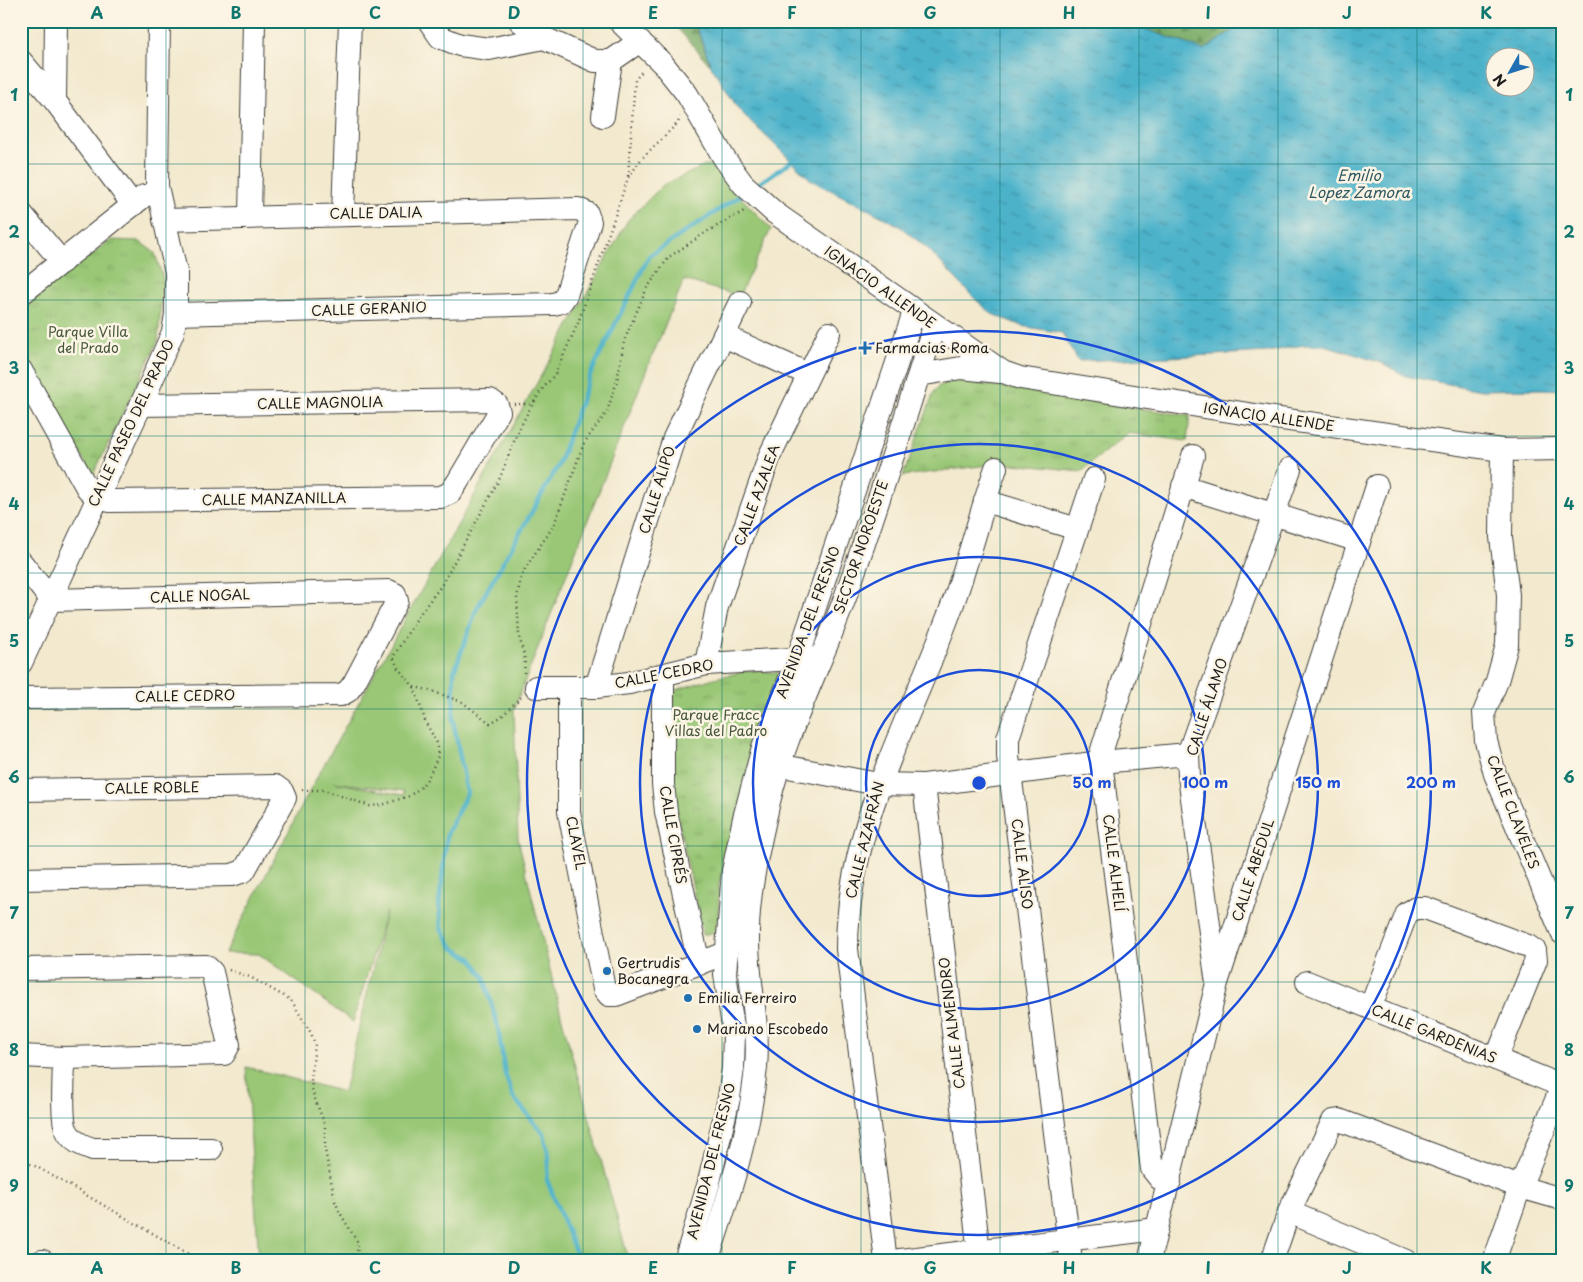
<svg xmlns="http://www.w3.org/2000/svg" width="1583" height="1282" viewBox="0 0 1583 1282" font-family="'Playpen Sans',sans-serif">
<defs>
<pattern id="forest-firs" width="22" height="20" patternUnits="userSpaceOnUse" patternTransform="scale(1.25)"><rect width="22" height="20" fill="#7aac67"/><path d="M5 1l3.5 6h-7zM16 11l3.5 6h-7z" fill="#638b54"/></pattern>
<pattern id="park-tufts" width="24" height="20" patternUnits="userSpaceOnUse" patternTransform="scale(1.25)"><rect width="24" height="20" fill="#99c776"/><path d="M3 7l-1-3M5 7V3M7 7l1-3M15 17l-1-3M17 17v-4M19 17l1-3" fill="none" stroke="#83aa66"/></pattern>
<pattern id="water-ripples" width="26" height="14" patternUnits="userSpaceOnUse" patternTransform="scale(1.25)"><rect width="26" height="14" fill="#4cb2ca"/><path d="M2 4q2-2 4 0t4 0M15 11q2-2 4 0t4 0" fill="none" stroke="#3e90a3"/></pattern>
</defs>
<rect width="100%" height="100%" fill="#fcf5e5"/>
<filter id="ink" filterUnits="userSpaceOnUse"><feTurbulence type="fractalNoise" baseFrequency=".02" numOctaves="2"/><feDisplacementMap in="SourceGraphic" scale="10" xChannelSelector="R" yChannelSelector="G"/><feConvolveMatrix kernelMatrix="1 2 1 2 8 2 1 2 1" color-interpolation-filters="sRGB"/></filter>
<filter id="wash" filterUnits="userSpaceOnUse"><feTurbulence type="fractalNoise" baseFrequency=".0096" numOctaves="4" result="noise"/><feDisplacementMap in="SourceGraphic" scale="20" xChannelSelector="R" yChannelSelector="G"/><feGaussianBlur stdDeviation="1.12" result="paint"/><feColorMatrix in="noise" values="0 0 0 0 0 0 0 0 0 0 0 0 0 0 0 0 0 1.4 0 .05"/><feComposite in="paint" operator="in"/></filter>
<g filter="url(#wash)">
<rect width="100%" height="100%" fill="#f2e9ce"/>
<path fill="#99c776" stroke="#5a7249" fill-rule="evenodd" d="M709,164L771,229L739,296L684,280L648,366L514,709L518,839L563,1023L629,1261H259L246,1067L344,1092L386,912L353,1022L259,954L225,953L316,779L628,220L663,185ZM333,782L404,791V795Z"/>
<g fill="url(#forest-firs)" stroke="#4b6442">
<polygon points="671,21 694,21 711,66"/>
<polygon points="1123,21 1246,21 1204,50"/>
</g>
<g fill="url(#park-tufts)" stroke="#5a7249">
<polygon points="111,240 139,241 155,253 163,279 158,341 93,475 21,353 21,309"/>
<polygon points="955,380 1190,416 1187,441 1128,433 1081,471 1003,463 903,476 934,392 939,386"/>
<polygon points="752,670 779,673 766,710 719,884 718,931 703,935 671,786 673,691 714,678"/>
</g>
<path fill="url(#water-ripples)" stroke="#346773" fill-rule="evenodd" d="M694,21H1123L1204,50L1246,21H1562V390L1542,389L1481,390L1405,376L1382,363L1325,345H1304L1267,352L1213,355L1078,361L1062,333L1022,326L992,314L974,298L927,248L898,225L811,180L739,110L711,66ZM1496,58H1526V88H1496Z"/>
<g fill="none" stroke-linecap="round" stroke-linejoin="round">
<g stroke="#4cb2ca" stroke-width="4.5">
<polyline points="755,186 792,161"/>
<polyline points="579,1261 547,1180 549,1157 544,1134 513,1097 505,1074 498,1027 484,977 472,959 453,948 441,928 439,905 447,834 467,793 453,720 454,672 477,608 559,464 590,375 649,256 744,193"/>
</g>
</g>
</g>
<g filter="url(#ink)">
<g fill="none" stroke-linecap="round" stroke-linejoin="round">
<g stroke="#3c3b37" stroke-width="24">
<g id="minor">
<polyline points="429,21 440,37 460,45 489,49 544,38 595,61 611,61 640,41"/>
<polyline points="520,21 544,38"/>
<polyline points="619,21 663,64 687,94 724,158 743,184 775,213 1003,372 1020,378 1274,418 1502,450 1562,449"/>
<polyline points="21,61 55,101 133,205"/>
<polyline points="55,101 56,21"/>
<polyline points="603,116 611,61"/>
<polyline points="21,213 62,262"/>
<polyline points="343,214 350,21"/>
<polyline points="250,216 254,21"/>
<polyline points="164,220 578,209 587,213 590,222 566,295 561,302 553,304 176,314"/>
<polyline points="21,294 144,196"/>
<polyline points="724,336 808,374"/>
<polyline points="21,370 87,488 97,498 110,501 441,497 450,493 457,483 499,412 497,405 490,400 141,405"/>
<polyline points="919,375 961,368 1000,372"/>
<polyline points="1502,450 1501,537 1508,595 1507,645 1497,681 1484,713 1486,741 1495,774 1562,933"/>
<polyline points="1183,486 1359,541"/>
<polyline points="985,501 1077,529"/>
<polyline points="21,562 51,600 389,591 395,594 397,601 354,683 348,691 341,695 21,698"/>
<polyline points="21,663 141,405 173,332 176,314 176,272 157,186 159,21"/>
<polyline points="706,664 717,607 770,455 829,333"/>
<polyline points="663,675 663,784 666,812 699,964"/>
<polyline points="536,687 596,687 629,683 706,664 811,658"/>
<polyline points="596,687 674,438 740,302"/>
<polyline points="569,688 569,812 604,989 609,995 616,995 726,953"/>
<polyline points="767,763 878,784 924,785 1101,762 1188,754"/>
<polyline points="924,785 980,1261"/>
<polyline points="21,790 275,786 282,791 285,798 244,871 232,875 21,879"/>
<polyline points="21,969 206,966 212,972 229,1045 224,1054 64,1058 21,1056"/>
<polyline points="1216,977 1189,776 1188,754 1290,469"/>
<polyline points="1307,982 1562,1086"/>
<polyline points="1370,1008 1407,913 1416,908 1425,908 1528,946 1535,951"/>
<path d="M64,1058C64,1073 61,1116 66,1129C71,1141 81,1145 93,1149H211"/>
<polyline points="1496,1059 1536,960 1535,951"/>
<polyline points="1170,1181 1160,1179 1152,1169 1101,762 1101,753 1193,456"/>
<polyline points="1289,1212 1406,1261"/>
<polyline points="42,1261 43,1261"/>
<polyline points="685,1261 708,1186 729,1098 733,1068 734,1033 725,974 733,871 744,818 763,747 798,658 914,312"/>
<path d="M707,1261C728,1199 750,1133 756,1067C760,1024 748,983 748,940C747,899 757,855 766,815C782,738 820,668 846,595C878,506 906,416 934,326"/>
<path d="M886,1261L847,949C847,831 905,730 946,622C966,572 978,519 996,468"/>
<polyline points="892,1261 1157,1229"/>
<polyline points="1071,1261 1008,756 1008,738 1094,479"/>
<polyline points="1149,1261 1217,983 1377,486"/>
<polyline points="1272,1261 1289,1212 1333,1121 1339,1120 1520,1187 1562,1199"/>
<polyline points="1494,1261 1520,1187 1562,1086"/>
</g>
</g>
<g stroke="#3c3b37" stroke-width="2.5" stroke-dasharray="1 4" stroke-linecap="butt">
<polyline points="628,176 635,80 643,70"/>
<polyline points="514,404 533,404"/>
<polyline points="524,673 525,660 519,635 517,597 521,578 526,567 554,525 584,443 607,412 617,381 624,341 647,288 669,257 708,231 746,210"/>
<polyline points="414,687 429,690 462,702 490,723 501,717 522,696"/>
<polyline points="302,790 324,790 370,806 382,805 409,796 420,788 428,778 438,756 437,743 426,723 414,687 398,668 393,657 419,615 441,586 499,480 517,434 528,412 540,392 555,374 578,323 628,178 642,158 678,123 680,117"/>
<polyline points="229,970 250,977 291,1000 311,1033 315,1044 311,1081 313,1094 325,1125 325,1150 335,1201 340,1213 358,1243 357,1255 359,1261"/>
<polyline points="21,1160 37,1167 201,1261"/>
</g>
<use href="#minor" stroke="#fff" stroke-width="22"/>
</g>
</g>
<path fill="none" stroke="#0f766e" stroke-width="1" stroke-opacity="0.55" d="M166,21V1261M305,21V1261M444,21V1261M583,21V1261M722,21V1261M861,21V1261M1000,21V1261M1139,21V1261M1278,21V1261M1417,21V1261M21,164H1562M21,300H1562M21,436H1562M21,573H1562M21,709H1562M21,846H1562M21,982H1562M21,1118H1562"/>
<g fill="none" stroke="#1d4ed8" stroke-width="2.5">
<circle cx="979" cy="783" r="113"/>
<circle cx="979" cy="783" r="226"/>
<circle cx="979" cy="783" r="339"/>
<circle cx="979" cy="783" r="452"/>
</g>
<g fill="#1f6fb2" stroke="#fcf5e5" stroke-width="2">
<path d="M862.5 340.5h5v5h5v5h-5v5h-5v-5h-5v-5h5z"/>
<circle cx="607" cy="971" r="5"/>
<circle cx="688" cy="998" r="5"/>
<circle cx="697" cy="1029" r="5"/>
</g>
<g text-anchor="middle" stroke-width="5" stroke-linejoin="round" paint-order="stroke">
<g font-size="14" fill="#1c1c1c" stroke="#fcf5e5">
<text transform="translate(376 213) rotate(-1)" y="5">CALLE DALIA</text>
<text transform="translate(880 287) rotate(35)" y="5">IGNACIO ALLENDE</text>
<text transform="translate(369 309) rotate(-2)" y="5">CALLE GERANIO</text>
<text transform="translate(320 403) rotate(-1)" y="5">CALLE MAGNOLIA</text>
<text transform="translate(1269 417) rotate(8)" y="5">IGNACIO ALLENDE</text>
<text transform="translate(131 423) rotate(-65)" y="5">CALLE PASEO DEL PRADO</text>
<text transform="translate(657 490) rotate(-73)" y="5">CALLE ALIPO</text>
<text transform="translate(757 495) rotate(-70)" y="5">CALLE AZALEA</text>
<text transform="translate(274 499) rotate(-1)" y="5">CALLE MANZANILLA</text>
<text transform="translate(861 547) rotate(-71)" y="5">SECTOR NOROESTE</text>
<text transform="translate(200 596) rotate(-2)" y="5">CALLE NOGAL</text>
<text transform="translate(808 622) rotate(-70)" y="5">AVENIDA DEL FRESNO</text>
<text transform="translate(664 674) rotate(-11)" y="5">CALLE CEDRO</text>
<text transform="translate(185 696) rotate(-1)" y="5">CALLE CEDRO</text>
<text transform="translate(1207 707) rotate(-72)" y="5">CALLE ÁLAMO</text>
<text transform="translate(152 788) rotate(-1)" y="5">CALLE ROBLE</text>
<text transform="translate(1513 812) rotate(69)" y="5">CALLE CLAVELES</text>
<text transform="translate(673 835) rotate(80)" y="5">CALLE CIPRÉS</text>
<text transform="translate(865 840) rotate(-76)" y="5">CALLE AZAFRÁN</text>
<text transform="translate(576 843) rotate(79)" y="5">CLAVEL</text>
<text transform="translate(1114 863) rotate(83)" y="5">CALLE ALHELÍ</text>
<text transform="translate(1022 864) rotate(83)" y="5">CALLE ALISO</text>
<text transform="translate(1253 870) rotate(-72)" y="5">CALLE ABEDUL</text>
<text transform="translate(952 1023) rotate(-97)" y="5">CALLE ALMENDRO</text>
<text transform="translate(1434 1034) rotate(22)" y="5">CALLE GARDENIAS</text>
<text transform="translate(711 1161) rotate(-76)" y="5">AVENIDA DEL FRESNO</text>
</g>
<g font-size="14" fill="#48583c" stroke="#fcf5e5">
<text x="88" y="337">Parque Villa<tspan x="88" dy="16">del Prado</tspan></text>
<text x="716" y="720">Parque Fracc<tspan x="716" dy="16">Villas del Padro</tspan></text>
</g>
<g font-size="14" fill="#1c1c1c" stroke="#fcf5e5" text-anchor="start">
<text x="875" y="353">Farmacias Roma</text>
<text x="617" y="968">Gertrudis<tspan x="617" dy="16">Bocanegra</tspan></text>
<text x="698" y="1003">Emilia Ferreiro</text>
<text x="707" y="1034">Mariano Escobedo</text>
</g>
<g font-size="15" font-style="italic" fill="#2f5862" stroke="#fcf5e5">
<text x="1359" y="181">Emilio<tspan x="1359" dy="17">Lopez Zamora</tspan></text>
</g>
</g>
<circle cx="979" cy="783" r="8" fill="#1d4ed8" stroke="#fcf5e5" stroke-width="2.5"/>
<g font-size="15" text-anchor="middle" font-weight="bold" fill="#1d4ed8" stroke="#fcf5e5" stroke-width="5" stroke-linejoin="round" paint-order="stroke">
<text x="1092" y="788">50 m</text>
<text x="1205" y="788">100 m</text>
<text x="1318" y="788">150 m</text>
<text x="1431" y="788">200 m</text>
</g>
<rect width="1583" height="1282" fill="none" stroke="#fcf5e5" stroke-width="55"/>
<g transform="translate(1510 72) rotate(231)"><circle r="24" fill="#fcf5e5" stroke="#a29e95"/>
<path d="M0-4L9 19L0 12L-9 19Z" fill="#1f6fb2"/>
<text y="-8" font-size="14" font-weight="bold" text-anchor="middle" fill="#1c1c1c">N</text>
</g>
<rect x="28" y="28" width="1528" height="1226" fill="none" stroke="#0f766e" stroke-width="2"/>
<g font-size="16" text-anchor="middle" font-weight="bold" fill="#0f766e">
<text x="97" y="19">A</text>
<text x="236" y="19">B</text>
<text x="375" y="19">C</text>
<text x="514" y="19">D</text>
<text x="653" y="19">E</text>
<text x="792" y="19">F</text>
<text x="930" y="19">G</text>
<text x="1069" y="19">H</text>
<text x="1208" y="19">I</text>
<text x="1347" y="19">J</text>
<text x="1486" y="19">K</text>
<text x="14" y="101">1</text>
<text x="1569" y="101">1</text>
<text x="14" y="238">2</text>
<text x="1569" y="238">2</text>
<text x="14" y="374">3</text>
<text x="1569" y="374">3</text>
<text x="14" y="510">4</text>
<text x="1569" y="510">4</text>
<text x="14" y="647">5</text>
<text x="1569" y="647">5</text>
<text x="14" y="783">6</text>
<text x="1569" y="783">6</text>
<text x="14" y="919">7</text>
<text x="1569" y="919">7</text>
<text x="14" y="1056">8</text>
<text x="1569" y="1056">8</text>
<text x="14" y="1192">9</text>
<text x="1569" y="1192">9</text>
<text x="97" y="1274">A</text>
<text x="236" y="1274">B</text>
<text x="375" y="1274">C</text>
<text x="514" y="1274">D</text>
<text x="653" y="1274">E</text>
<text x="792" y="1274">F</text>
<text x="930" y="1274">G</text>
<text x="1069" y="1274">H</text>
<text x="1208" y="1274">I</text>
<text x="1347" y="1274">J</text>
<text x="1486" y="1274">K</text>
</g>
</svg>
